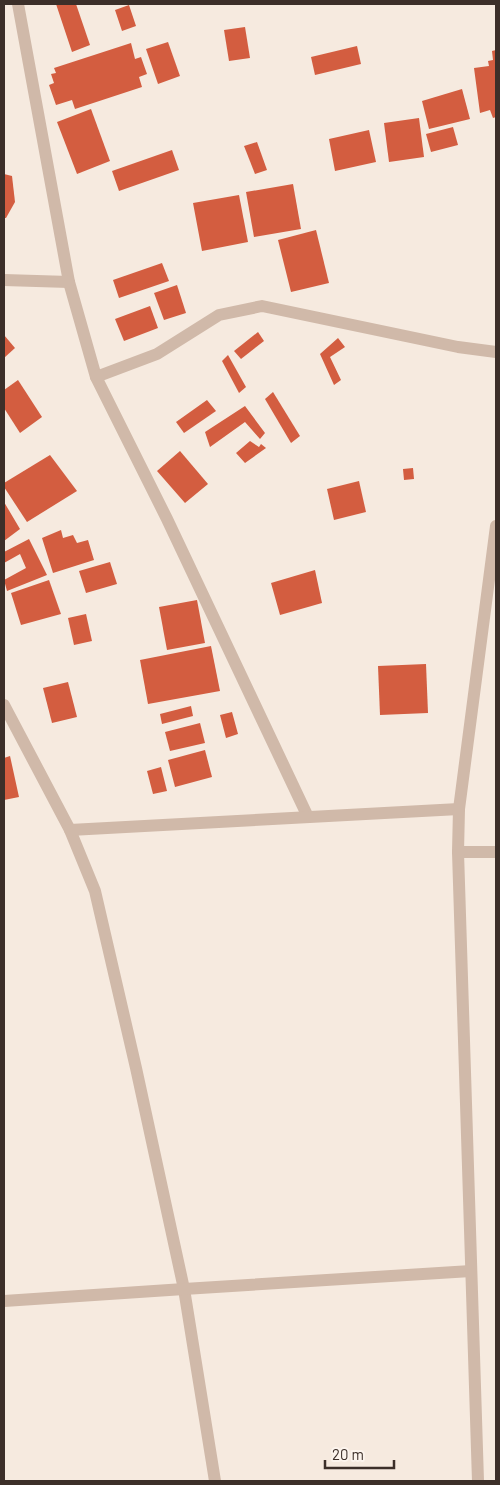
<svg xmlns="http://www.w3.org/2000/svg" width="500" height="1485" viewBox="0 0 500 1485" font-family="Barlow,sans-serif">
<rect width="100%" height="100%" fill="#f6eadf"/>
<g fill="#d35d40">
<polygon points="56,4 76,4 90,45 72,52"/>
<polygon points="129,5 136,26 122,31 115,10"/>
<polygon points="245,27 250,58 229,61 224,30"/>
<polygon points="168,42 180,76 158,84 146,49"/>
<polygon points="131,43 135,59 141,57 147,74 139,77 142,87 75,109 72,100 56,105 49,85 54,83 51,74 56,73 54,68"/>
<polygon points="357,46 361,64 315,75 311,57"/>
<polygon points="496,50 496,117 493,118 490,110 480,113 474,68 489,66 488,61 493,60 492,51"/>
<polygon points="462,89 470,119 429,129 422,101"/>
<polygon points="91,109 110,161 77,174 57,122"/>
<polygon points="419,118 424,157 389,162 384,123"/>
<polygon points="453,127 458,145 431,152 426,134"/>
<polygon points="369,130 376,162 335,171 329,139"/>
<polygon points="257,142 267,170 255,174 244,146"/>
<polygon points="172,150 179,170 119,191 112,171"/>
<polygon points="4,174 12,176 15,202 6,218 4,218"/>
<polygon points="293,184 301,229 254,237 246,192"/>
<polygon points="239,195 248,242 202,251 193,203"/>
<polygon points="316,230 329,283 291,292 278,240"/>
<polygon points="162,263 169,281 119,298 113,280"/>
<polygon points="177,285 186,313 164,320 154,293"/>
<polygon points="150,306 158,328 124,341 115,319"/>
<polygon points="258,332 264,341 241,359 234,351"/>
<polygon points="4,335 15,348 4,358"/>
<polygon points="338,338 345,347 330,357 341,380 334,385 320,354"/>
<polygon points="228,355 246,387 239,393 222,361"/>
<polygon points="18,380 42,417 20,433 4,408 4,390"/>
<polygon points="273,392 300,436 291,443 265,399"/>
<polygon points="207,400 216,411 184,433 176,422"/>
<polygon points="245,406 265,433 260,439 245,422 210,447 205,432"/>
<polygon points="250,441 259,447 261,444 266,448 245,463 236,453"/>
<polygon points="180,451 208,484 185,503 157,471"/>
<polygon points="50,455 77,491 27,522 4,487 4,483"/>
<polygon points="413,468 414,479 404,480 403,469"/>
<polygon points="359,481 366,512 334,520 327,489"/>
<polygon points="4,502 20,529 4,541 5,523"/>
<polygon points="61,530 63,538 73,535 77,543 88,540 94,560 53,573 42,538"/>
<polygon points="29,539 47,575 7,591 4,580 26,568 20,554 4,563 4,552"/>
<polygon points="110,562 117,584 86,593 79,571"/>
<polygon points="315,570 322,603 280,615 271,583"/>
<polygon points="49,580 61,614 21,625 11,593"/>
<polygon points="197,600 205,643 167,650 159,607"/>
<polygon points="86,614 92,641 74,645 68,618"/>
<polygon points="211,646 220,691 148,704 140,660"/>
<polygon points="426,664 428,713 380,715 378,666"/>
<polygon points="68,682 77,717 52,723 43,688"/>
<polygon points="191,706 193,716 162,724 160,714"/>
<polygon points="232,712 238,734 226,738 220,715"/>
<polygon points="200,723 205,743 170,751 165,732"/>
<polygon points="205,750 212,777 175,787 168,760"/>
<polygon points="10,756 19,797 4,800 4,758"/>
<polygon points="161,767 167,791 153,794 147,771"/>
</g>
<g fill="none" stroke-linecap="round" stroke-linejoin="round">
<g stroke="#d0b9a9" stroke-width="12">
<polyline points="18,4 69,282 96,377 167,519 308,817"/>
<polyline points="4,280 69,282"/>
<polyline points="96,377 157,354 219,315 262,306 458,347 496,352"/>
<polyline points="4,705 70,830 95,891 136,1068 184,1289 215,1481"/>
<polyline points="70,830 459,809"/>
<polyline points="458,852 496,852"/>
<polyline points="4,1301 184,1289 471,1271"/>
<polyline points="478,1481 458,852 459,809 496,526"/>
</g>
</g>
<rect width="500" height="1485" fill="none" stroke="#3c2f29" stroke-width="10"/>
<path d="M325 1460v8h69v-8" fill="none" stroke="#3c2f29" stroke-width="2.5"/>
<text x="332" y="1460" font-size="15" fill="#3c2f29" stroke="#fcf4ed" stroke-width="4" paint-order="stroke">20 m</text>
</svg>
